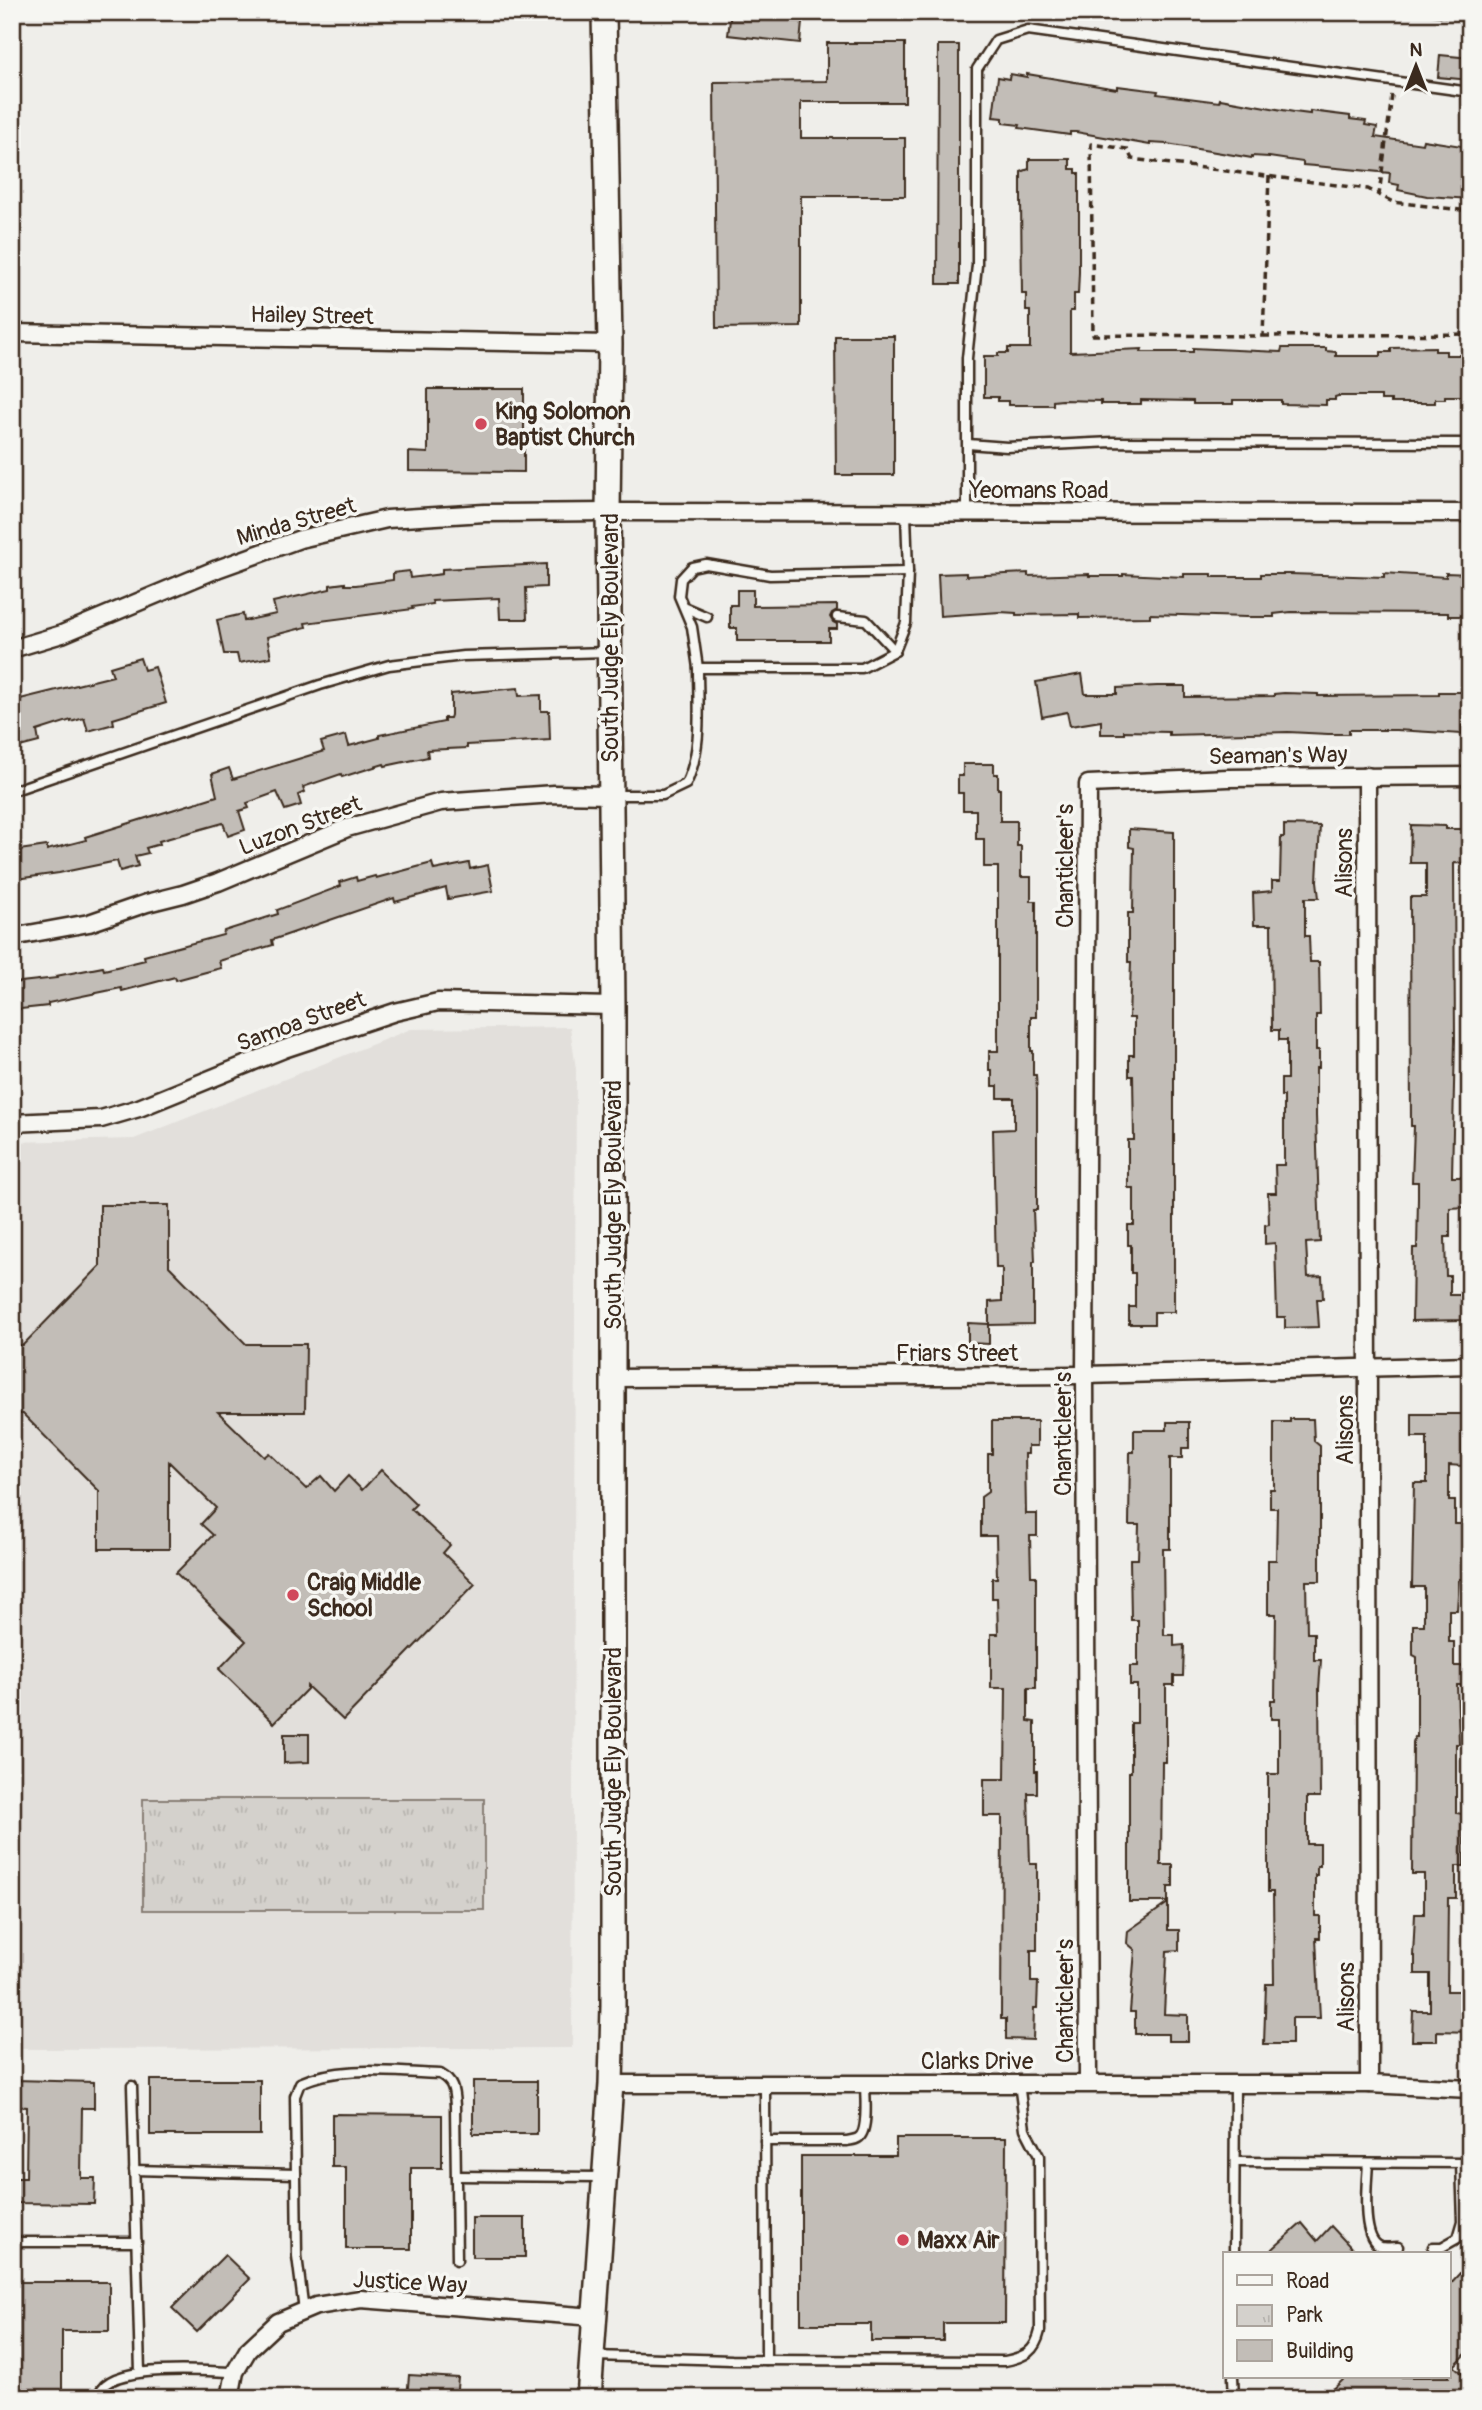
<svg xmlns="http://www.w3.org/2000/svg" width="1482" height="2410" viewBox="0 0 1482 2410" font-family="Pangolin,sans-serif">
<defs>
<pattern id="park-tufts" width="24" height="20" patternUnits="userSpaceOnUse" patternTransform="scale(1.75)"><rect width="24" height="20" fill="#d4d1cc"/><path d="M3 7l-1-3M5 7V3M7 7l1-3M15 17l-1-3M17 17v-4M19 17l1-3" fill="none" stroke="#b7b4af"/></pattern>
</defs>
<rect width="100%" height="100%" fill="#efeeea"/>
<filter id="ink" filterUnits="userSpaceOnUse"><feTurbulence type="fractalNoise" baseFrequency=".0143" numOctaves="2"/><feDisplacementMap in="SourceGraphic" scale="14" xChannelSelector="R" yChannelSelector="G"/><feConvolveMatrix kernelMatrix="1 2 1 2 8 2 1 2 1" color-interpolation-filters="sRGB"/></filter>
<g filter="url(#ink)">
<polygon fill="#e2dfdb" points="570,1027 576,1069 572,2048 12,2049 12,1142 134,1139 411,1029"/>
<rect fill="url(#park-tufts)" stroke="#887e75" stroke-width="2" x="143" y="1799" width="341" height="111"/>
<g fill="#c2bdb7" stroke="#3b2a1e" stroke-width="2">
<polygon points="731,12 803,12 800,43 728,35"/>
<polygon points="827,43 905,43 905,102 801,102 801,138 905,138 905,196 801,196 801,327 716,328 714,82 827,81"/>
<polygon points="938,45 959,45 959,284 937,284"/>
<polygon points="1440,55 1470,58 1470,80 1438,77"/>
<polygon points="1010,74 1027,77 1027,74 1117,89 1117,86 1158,91 1157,94 1219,102 1220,99 1294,112 1310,114 1310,111 1350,116 1350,119 1366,121 1365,125 1377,127 1375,137 1422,144 1423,140 1462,146 1462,149 1470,150 1470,199 1427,196 1398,190 1399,185 1389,183 1390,173 1315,166 1303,165 1303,162 1269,157 1252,156 1252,158 1167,144 1150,143 1150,145 1076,132 1070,132 1070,135 1019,128 1020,125 1003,123 1003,118 993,117 998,77 1009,79"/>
<polygon points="1029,159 1070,159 1070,169 1076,169 1076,173 1079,173 1079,272 1078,294 1074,294 1074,311 1070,311 1070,352 1142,349 1141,352 1193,352 1193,348 1281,352 1282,348 1326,348 1326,351 1336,352 1336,356 1381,356 1381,352 1391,352 1391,348 1435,347 1435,351 1446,351 1446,355 1470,355 1470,396 1445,396 1445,399 1435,399 1435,403 1391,403 1391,400 1381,400 1381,396 1338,396 1335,397 1335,400 1326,400 1326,405 1281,404 1281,400 1233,400 1233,404 1193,404 1193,401 1141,400 1141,404 1101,404 1101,401 1062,400 1053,401 1053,405 1009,405 1009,401 998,401 998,397 984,397 984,356 998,356 998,353 1008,353 1008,348 1030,348 1030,311 1026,311 1026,294 1022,294 1021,200 1021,172 1029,169"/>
<polygon points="835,336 894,336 894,475 836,475"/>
<polygon points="428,389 524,389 524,472 409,471 409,452 428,453"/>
<polygon points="546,564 546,587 526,588 527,619 500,619 499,598 432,601 433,604 412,607 413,609 305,623 306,627 267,637 271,657 239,663 237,654 224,654 217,620 243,614 244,621 276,614 273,602 330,589 330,585 345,583 345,585 356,585 393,580 393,573 409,571 410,578 442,574 442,569"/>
<polygon points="966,573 966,576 1028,573 1028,576 1089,574 1089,576 1123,576 1123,574 1184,577 1184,574 1212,574 1212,577 1261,577 1261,574 1290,574 1384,577 1384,573 1446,577 1446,573 1470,574 1470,616 1448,616 1448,613 1291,612 1274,614 1274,617 1246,617 1150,614 1150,617 1079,618 1079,614 1016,615 1016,613 1000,612 940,616 938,574"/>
<polygon points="737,590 753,590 753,606 837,605 837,610 832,613 830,617 833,622 837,624 837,629 829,629 829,641 737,641 737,628 730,628 730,605 737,605"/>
<polygon points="140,658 144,670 155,667 166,703 113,719 114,724 88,731 84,718 71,722 71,720 37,731 39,742 12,749 12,701 113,676 110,667"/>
<polygon points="1082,674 1085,694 1117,694 1117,688 1157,686 1185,686 1185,697 1274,696 1274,694 1284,693 1318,694 1318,696 1439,695 1439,692 1470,692 1470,726 1462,726 1462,734 1396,730 1349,730 1349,734 1328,734 1288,732 1169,735 1169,732 1124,731 1124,734 1101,734 1101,721 1070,726 1067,712 1042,717 1036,682"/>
<polygon points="518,688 519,696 541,695 541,711 549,711 550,740 467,745 467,748 427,750 428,757 385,766 384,764 342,777 341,774 303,787 305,792 298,795 301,805 285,810 277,792 247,803 249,808 239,811 245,830 228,836 223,823 159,841 160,844 146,848 148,853 135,856 138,866 120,871 117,861 59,873 16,879 16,875 12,875 12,851 47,846 47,850 86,840 85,837 217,796 212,774 229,768 233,779 324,751 321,742 346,735 349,746 379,738 379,735 444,722 444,718 450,718 451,715 451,694"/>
<polygon points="963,764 994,764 994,774 998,774 998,789 1000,789 1000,821 1017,821 1017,846 1021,846 1021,877 1031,877 1031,901 1036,901 1036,1017 1031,1017 1031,1051 1033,1051 1033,1075 1036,1075 1037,1092 1037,1210 1033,1210 1035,1262 1033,1262 1033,1324 989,1325 989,1302 1002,1301 1002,1268 996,1268 993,1130 1014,1129 1014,1098 998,1098 998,1086 992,1086 992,1070 989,1070 989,1051 998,1051 998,867 984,867 984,839 976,839 976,810 963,810 963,793 958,793 958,776 963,776"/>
<polygon points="1284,825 1320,826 1317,881 1319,898 1305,898 1305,936 1309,936 1310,962 1319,962 1320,1015 1316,1015 1316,1050 1319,1050 1319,1068 1316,1068 1316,1116 1320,1242 1306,1243 1308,1277 1322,1276 1323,1299 1317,1299 1319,1327 1285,1328 1285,1317 1277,1317 1275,1243 1265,1244 1265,1225 1269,1224 1268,1193 1276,1193 1275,1165 1284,1165 1284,1096 1281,1096 1281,1079 1287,1079 1287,1040 1279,1040 1279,1030 1272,1030 1271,925 1254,925 1253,893 1272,891 1272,881 1280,881 1281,837 1284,837"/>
<polygon points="1411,825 1446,826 1446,829 1470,829 1470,864 1454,863 1455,1040 1452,1177 1466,1177 1466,1207 1450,1208 1450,1237 1445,1237 1446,1276 1450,1276 1450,1295 1463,1295 1464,1320 1412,1321 1413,1248 1417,1248 1418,1198 1418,1182 1412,1182 1414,1126 1411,1126 1410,897 1426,897 1426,863 1410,863"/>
<polygon points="1129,829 1174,832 1174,1312 1154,1312 1154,1324 1129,1324 1129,1307 1135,1307 1135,1273 1131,1273 1131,1245 1128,1245 1128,1225 1134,1225 1134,1188 1128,1188 1128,1140 1134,1140 1133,1076 1129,1076 1129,1055 1134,1055 1134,1018 1129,1018 1131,962 1128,962 1128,913 1133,913 1134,848 1129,847"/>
<polygon points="432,863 434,870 469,863 470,869 488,865 493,891 448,899 446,888 395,902 394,898 272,940 273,945 219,961 221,968 176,980 175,977 122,991 121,988 48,1003 48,1006 12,1010 12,983 57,978 56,976 103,967 104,970 145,960 144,956 223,935 224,931 278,914 277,910 341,886 340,882 356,877 357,881 375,876 376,878"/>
<polygon points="100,1205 169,1205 169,1266 246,1344 306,1344 305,1412 218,1412 264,1457 269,1453 306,1489 321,1476 334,1491 348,1476 362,1490 381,1470 416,1504 411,1509 450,1545 443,1553 475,1584 343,1720 307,1686 307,1689 274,1723 219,1669 246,1641 176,1573 213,1535 201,1524 216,1508 169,1462 169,1549 99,1549 99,1491 23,1414 12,1414 12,1345 23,1345 100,1266"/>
<polygon points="968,1323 989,1324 989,1344 968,1343"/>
<polygon points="1412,1414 1463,1414 1462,1466 1449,1465 1449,1501 1455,1501 1455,1524 1464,1524 1464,1579 1459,1579 1457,1610 1449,1610 1449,1642 1454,1642 1454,1666 1466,1666 1466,1685 1457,1685 1459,1744 1456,1744 1456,1813 1463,1814 1464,1866 1456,1866 1456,1898 1448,1898 1447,1991 1470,1991 1470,2032 1437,2031 1437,2041 1412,2041 1413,2011 1430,2011 1430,1974 1415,1974 1415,1956 1413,1956 1415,1914 1424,1914 1424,1874 1412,1874 1413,1742 1415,1737 1417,1737 1417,1657 1413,1655 1413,1625 1424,1625 1424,1587 1412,1587 1414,1483 1427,1483 1427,1437 1412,1437"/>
<polygon points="1290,1419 1313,1419 1314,1441 1320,1446 1320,1581 1306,1581 1307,1633 1314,1633 1314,1660 1321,1660 1319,1689 1320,1797 1307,1797 1307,1844 1320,1844 1320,1866 1317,1866 1317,1875 1315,1875 1315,1916 1320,1916 1320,1938 1316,1938 1320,2018 1292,2018 1292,2044 1264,2044 1266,1984 1274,1984 1273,1892 1268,1892 1268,1774 1279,1774 1279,1719 1271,1719 1271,1700 1275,1700 1276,1614 1268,1614 1268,1560 1276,1560 1277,1508 1270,1508 1270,1489 1274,1489 1274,1422 1290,1422"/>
<polygon points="992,1421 1037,1421 1037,1446 1028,1446 1028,1454 1025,1454 1026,1514 1037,1514 1037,1536 1030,1536 1031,1576 1036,1576 1036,1688 1028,1688 1028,1721 1035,1722 1035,1771 1037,1771 1037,1793 1028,1793 1030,1864 1037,1864 1037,1950 1031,1950 1031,1982 1038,1982 1037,2008 1034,2008 1033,2040 1006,2039 1006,2019 1001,2019 1002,1816 984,1816 984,1779 1005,1779 1006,1688 991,1688 991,1634 998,1634 997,1598 992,1598 992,1578 997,1578 996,1536 981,1536 981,1497 988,1492 988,1454 992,1454"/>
<polygon points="1167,1422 1189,1422 1189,1448 1182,1448 1182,1458 1170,1458 1170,1549 1163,1549 1164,1635 1174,1635 1174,1646 1184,1645 1183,1676 1174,1676 1174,1685 1166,1685 1166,1762 1162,1762 1161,1865 1173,1865 1173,1887 1168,1887 1168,1902 1129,1902 1129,1772 1131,1772 1131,1723 1137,1723 1137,1685 1130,1685 1130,1666 1138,1666 1138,1620 1131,1620 1130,1559 1138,1559 1139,1525 1129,1525 1130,1452 1134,1452 1134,1430 1167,1430"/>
<polygon points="284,1734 309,1734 309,1762 284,1763"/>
<polygon points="1168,1903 1168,1930 1179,1930 1179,1950 1167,1951 1164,2014 1188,2015 1188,2041 1168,2041 1168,2034 1135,2034 1135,2012 1130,2012 1135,1950 1127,1943 1128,1931"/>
<polygon points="14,2080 94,2082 94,2108 82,2108 81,2178 95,2178 94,2204 15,2203 15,2178 26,2178 27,2107 14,2106"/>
<rect x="150" y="2080" width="110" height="55"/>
<rect x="473" y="2081" width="64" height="53"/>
<polygon points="332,2114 442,2115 442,2168 411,2168 411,2249 346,2249 346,2167 332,2167"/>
<polygon points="896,2138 1006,2138 1005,2323 943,2323 943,2341 871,2341 871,2324 801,2324 801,2156 896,2156"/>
<rect x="472" y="2218" width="53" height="39"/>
<polygon points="1302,2223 1317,2241 1331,2226 1357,2254 1267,2254"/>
<polygon points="225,2255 250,2279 197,2332 172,2308"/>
<polygon points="1470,2262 1470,2350 1454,2366 1470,2380 1470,2398 1324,2398 1346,2377 1449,2377 1449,2285"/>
<polygon points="13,2282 109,2282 109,2331 62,2331 62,2398 15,2398"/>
<polygon points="409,2375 458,2378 456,2398 407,2398"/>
</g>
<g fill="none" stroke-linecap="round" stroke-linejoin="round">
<g stroke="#3b2a1e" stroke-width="13">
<g id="service">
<polyline points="968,444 1007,447 1113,442 1470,443"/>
<polyline points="967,512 967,358 977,265 977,69 996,40 1028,30 1470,92"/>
<polyline points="686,608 707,617"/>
<polyline points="837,617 866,620 895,651"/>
<polyline points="698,668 692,627 679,596 681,579 692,567 706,564 770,575 908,572"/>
<polyline points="12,791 320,685 389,665 463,656 608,652"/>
<path d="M614,795H663L686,784C703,748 698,707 698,668H862L895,651L906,623L908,572L906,514"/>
<polyline points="765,2084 766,2360"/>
<polyline points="132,2086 140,2372"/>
<path d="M765,2141H847C851,2140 855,2140 858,2138C869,2132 865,2096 865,2084"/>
<polyline points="1235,2162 1470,2163"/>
<path d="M1368,2163C1367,2182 1360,2240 1381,2247C1386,2248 1393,2247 1398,2247"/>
<polyline points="134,2170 296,2174"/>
<polyline points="456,2176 604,2177"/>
<polyline points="12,2242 137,2242"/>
<polyline points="1433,2247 1442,2247 1458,2238 1463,2221 1461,2163"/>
<polyline points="1234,2254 1235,2084"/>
<path d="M304,2311L297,2256L295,2096L300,2083C342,2064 395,2073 440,2074C454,2082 454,2091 455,2106L457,2260"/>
<path d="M594,2356L732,2360L1005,2361C1025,2357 1035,2352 1040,2331L1039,2156L1025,2129L1019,2083"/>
<polyline points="1233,2377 1234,2398"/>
<path d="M99,2398C100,2361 208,2372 235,2372"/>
</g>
</g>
<g stroke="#3b2a1e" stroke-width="21">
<g id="minor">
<polyline points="12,333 610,344"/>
<polyline points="12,649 62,634 217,569 300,539 387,519 485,513 608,512 1470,513"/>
<polyline points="1367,776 1369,2084"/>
<polyline points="12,937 89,923 147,903 183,894 218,882 347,828 441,802 554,794 611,795"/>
<polyline points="12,1123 101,1119 139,1108 284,1049 395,1012 438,1002 613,1006"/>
<polyline points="613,1378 1085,1375 1470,1365"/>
<polyline points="1088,2083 1085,1375 1088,784 1228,778 1470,776"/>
<polyline points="611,2084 1369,2084 1470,2089"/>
<polyline points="230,2398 235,2372 248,2350 278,2322 316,2306 361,2299 594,2317"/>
</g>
</g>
<g stroke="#3b2a1e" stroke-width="28">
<polyline id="secondary" points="589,2398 611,2084 613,2006 613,1006 608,512 610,344 604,12"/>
</g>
<g stroke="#3b2a1e" stroke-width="3.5" stroke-dasharray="7 5" stroke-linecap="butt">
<polyline points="1392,95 1379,195 1393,202 1470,211"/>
<polyline points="1269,176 1263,336 1093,335 1091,144 1127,149 1132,159 1368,189 1379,195"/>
<polyline points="1263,336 1470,334"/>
</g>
<use href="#service" stroke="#f6f6f2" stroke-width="8"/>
<use href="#minor" stroke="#f6f6f2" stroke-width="16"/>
<use href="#secondary" stroke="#f6f6f2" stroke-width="23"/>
<g stroke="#3b2a1e" stroke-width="8">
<polyline id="rail" points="1432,12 1470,17"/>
</g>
<use href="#rail" stroke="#f6f6f2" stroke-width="5" stroke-dasharray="16" stroke-linecap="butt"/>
</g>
</g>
<g fill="#d1495b" stroke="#f6f6f2" stroke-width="2.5">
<circle cx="481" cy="424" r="7"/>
<circle cx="293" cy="1595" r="7"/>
<circle cx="903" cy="2240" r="7"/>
</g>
<g text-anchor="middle" stroke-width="7" stroke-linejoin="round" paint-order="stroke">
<g font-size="23" fill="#3b2a1e" stroke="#f6f6f2">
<text transform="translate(312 315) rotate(1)" y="8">Hailey Street</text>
<text x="1039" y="498">Yeomans Road</text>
<text transform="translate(296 521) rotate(-16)" y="8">Minda Street</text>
<text transform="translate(610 638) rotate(-90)" y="8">South Judge Ely Boulevard</text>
<text transform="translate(1278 755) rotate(-1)" y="8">Seaman's Way</text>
<text transform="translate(300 825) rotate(-21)" y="8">Luzon Street</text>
<text transform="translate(1344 863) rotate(-90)" y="8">Alisons</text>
<text transform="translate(1065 866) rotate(-90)" y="8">Chanticleer's</text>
<text transform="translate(301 1021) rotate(-20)" y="8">Samoa Street</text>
<text transform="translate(613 1205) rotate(-90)" y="8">South Judge Ely Boulevard</text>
<text x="957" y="1361">Friars Street</text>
<text transform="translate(1345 1430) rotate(-90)" y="8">Alisons</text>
<text transform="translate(1063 1434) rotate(-90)" y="8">Chanticleer's</text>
<text transform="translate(613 1772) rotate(-90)" y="8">South Judge Ely Boulevard</text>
<text transform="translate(1346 1997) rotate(-90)" y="8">Alisons</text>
<text transform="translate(1065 2001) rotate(-90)" y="8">Chanticleer's</text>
<text x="977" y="2069">Clarks Drive</text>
<text transform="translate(410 2282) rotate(3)" y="8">Justice Way</text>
</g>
<g font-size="23" font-weight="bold" fill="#3b2a1e" stroke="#f6f6f2" text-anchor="start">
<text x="495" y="419">King Solomon<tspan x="495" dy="26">Baptist Church</tspan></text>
<text x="307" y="1590">Craig Middle<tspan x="307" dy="26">School</tspan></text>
<text x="917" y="2248">Maxx Air</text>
</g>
</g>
<rect width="1482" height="2410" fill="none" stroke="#f6f6f2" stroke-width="42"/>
<rect x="21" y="21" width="1440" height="2368" fill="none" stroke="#3b2a1e" stroke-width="2.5" filter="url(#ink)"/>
<rect x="1223" y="2252" width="228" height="126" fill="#f6f6f2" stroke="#aba49d" stroke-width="2"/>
<rect x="1237" y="2275" width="35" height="10" fill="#f6f6f2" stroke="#aba49d" stroke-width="2"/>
<text x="1286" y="2288" font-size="21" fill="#3b2a1e">Road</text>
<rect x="1237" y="2305" width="35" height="21" fill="url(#park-tufts)" stroke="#aba49d" stroke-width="2"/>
<text x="1286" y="2322" font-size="21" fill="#3b2a1e">Park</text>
<rect x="1237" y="2340" width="35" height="21" fill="#c2bdb7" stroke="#aba49d" stroke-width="2"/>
<text x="1286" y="2358" font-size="21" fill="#3b2a1e">Building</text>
<g transform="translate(1416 66)" stroke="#f6f6f2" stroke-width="5" paint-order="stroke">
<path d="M0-5L12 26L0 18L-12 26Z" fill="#3b2a1e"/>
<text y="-10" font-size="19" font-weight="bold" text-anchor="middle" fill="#3b2a1e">N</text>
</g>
</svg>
